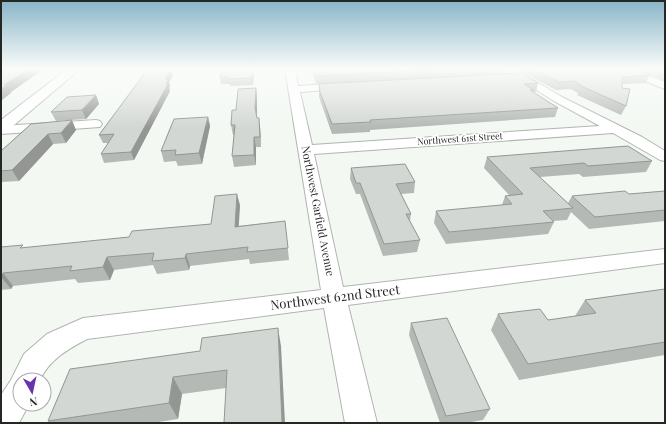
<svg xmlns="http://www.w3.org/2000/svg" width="666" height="424" viewBox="0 0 666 424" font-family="'Playfair Display',serif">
<rect width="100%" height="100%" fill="#f3f8f3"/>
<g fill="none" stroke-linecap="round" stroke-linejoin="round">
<g stroke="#b1b5b1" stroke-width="2">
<g id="minor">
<path d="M285,69H295L298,86L343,83L348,86L343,89L300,92L312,145L600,126L554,101L503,69H515L562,97L642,137L665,151V161L660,160L613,133L314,154L343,287L665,249V263L348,305L377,423H345L324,308L87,339C68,349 49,360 40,380H20V404H29L19,423H1V395L11,380L24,354L47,334L83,318L321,290Z"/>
<polygon points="617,69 631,69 665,82 665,89 619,71"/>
<polygon points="96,120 100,121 102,124 100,127 1,134 1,126"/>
</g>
</g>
<g stroke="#b1b5b1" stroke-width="2">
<polygon id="tertiary" points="67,69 80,69 7,131 1,133 1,120"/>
</g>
<use href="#minor" fill="#fff" fill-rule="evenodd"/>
<use href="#tertiary" fill="#fff" fill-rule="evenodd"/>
</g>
<g fill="#b5b9b5">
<polygon points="222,69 254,69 253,85 230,86 230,84 221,84 220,77"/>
<polygon points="312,69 507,69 506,74 316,84 313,74"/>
<polygon points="516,69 633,69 650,75 646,83 622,84 622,88 626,106 621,115 577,95 578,93 571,89 556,90"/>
<polygon points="635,69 665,69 665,81"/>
<polygon points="173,75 169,82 170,86 169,88 170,91 134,160 104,163 101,154 108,143 103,143 99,135"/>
<polygon points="538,83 536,92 533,92 558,108 555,117 370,130 370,132 332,134 319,97 319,84"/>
<polygon points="256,88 257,97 257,117 260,127 261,147 256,147 256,165 234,167 232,156 234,135 233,135 231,125"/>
<polygon points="96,95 99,104 86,119 56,121 51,112"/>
<polygon points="208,117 210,126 202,164 178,166 176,161 164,162 161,151"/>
<polygon points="31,124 76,130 66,143 53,144 19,181 1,182 1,151"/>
<polygon points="487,157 652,161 646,172 583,177 579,174 540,177 568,203 572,196 629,194 665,191 665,221 589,229 571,212 567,220 553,221 554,222 548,234 446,244 434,223 436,211 502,205 505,196 509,195 484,168"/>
<polygon points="351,168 415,182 414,193 401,194 411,214 410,221 420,240 417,252 383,256 360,194 356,194 350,179"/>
<polygon points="240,205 238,226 285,221 289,260 250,264 249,259 190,266 189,270 157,274 153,265 114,270 110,280 78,283 75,279 13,286 11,289 1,290 1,247 24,248 129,237 211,224"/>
<polygon points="665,289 665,355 519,380 491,330 498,314 548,320 575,316 585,300"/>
<polygon points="411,323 490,409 483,420 466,423 440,423 409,335"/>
<polygon points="281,346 226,388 182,394 178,419 152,423 50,423 48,421 70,369"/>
</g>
<g fill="#949694">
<polygon points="29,69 44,69 11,92 11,93 1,101 1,89 4,85"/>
<polygon points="171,69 173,75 169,82 170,86 169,88 170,91 134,160 131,152 165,79"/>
<polygon points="253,69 254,69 253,85 252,78"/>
<polygon points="256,88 257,97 257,118 255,108"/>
<polygon points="96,95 99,104 86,119 82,110"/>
<polygon points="208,117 210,126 202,164 199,153"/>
<polygon points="259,118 260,127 261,147 260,137"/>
<polygon points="72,120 76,130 66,143 61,133"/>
<polygon points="48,134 53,144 19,181 12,170"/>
<polygon points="254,137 256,147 256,165 254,155"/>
<polygon points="237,194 240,205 238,239 235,227"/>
<polygon points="186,254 190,266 189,270 185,258"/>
<polygon points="107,257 114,270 110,280 103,267"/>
<polygon points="3,273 13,286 11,289 1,277"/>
<polygon points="278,328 281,346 285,423 282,423"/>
<polygon points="173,377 182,394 178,419 169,403"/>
</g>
<g fill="#d3d7d3" stroke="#949694">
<polygon points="1,69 29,69 4,85 7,85 1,89"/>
<polygon points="171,69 165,79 169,79 166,84 168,84 131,152 101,154 114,134 99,135 147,70"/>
<polygon points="222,69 253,69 252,78 229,79 229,77 220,77"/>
<polygon points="313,69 448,69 316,76"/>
<polygon points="533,69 633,69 650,75 622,77 622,88 630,89 626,106 581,86 581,85 574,81 559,82"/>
<polygon points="658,69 665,69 665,72"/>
<polygon points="520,73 538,83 524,84 534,90 530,90 558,108 370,120 371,122 332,124 319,89 320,89 319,84"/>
<polygon points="256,88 255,108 257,118 259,118 260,137 254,137 254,155 232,156 235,125 231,125 232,110 236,110 238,89"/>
<polygon points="96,95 82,110 51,112 67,97"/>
<polygon points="208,117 199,153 175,155 176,150 161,151 174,119"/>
<polygon points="72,120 61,133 48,134 12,170 1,171 1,151 31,124"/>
<polygon points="628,146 652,161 588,166 584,163 530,168 573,208 543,211 554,222 449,232 436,211 512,204 505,196 523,194 487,157"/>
<polygon points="405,164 415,182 396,184 411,214 406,214 420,240 384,244 360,183 356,183 351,168"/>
<polygon points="625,191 629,194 665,191 665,210 595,217 572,196"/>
<polygon points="237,194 235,227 285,221 288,248 247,252 248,247 186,254 185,258 152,261 154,253 107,257 103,267 70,271 72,266 3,273 1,276 1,247 23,245 20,248 129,237 132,231 211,224 215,196"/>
<polygon points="665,289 665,342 528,364 498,314 540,309 548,320 596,313 585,300"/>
<polygon points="447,318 490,409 446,416 411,323"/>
<polygon points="278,328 282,423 224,423 227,370 173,377 169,403 48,421 70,369 200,351 202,338"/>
</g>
<linearGradient id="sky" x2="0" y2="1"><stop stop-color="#88b5c8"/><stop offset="0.54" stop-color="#fafcfa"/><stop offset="1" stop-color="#fafcfa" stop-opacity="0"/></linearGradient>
<rect width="666" height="128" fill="url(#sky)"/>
<g text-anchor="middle" stroke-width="3.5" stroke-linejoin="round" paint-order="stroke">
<g font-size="9" fill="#252725" stroke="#fff">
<text transform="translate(460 139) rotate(-4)" y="3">Northwest 61st Street</text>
</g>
<g font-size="11" fill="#252725" stroke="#fff">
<text transform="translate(318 211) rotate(79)" y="4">Northwest Garfield Avenue</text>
</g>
<g font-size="13" fill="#252725" stroke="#fff">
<text transform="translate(335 297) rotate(-7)" y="5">Northwest 62nd Street</text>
</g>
</g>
<rect width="666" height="424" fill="none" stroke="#252725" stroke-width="4"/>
<g transform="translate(32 392) rotate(171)"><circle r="19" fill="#ffffff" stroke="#a8a9a8"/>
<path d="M0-3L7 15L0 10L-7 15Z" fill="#6834ab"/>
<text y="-6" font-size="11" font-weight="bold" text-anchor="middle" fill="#252725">N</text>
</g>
</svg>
